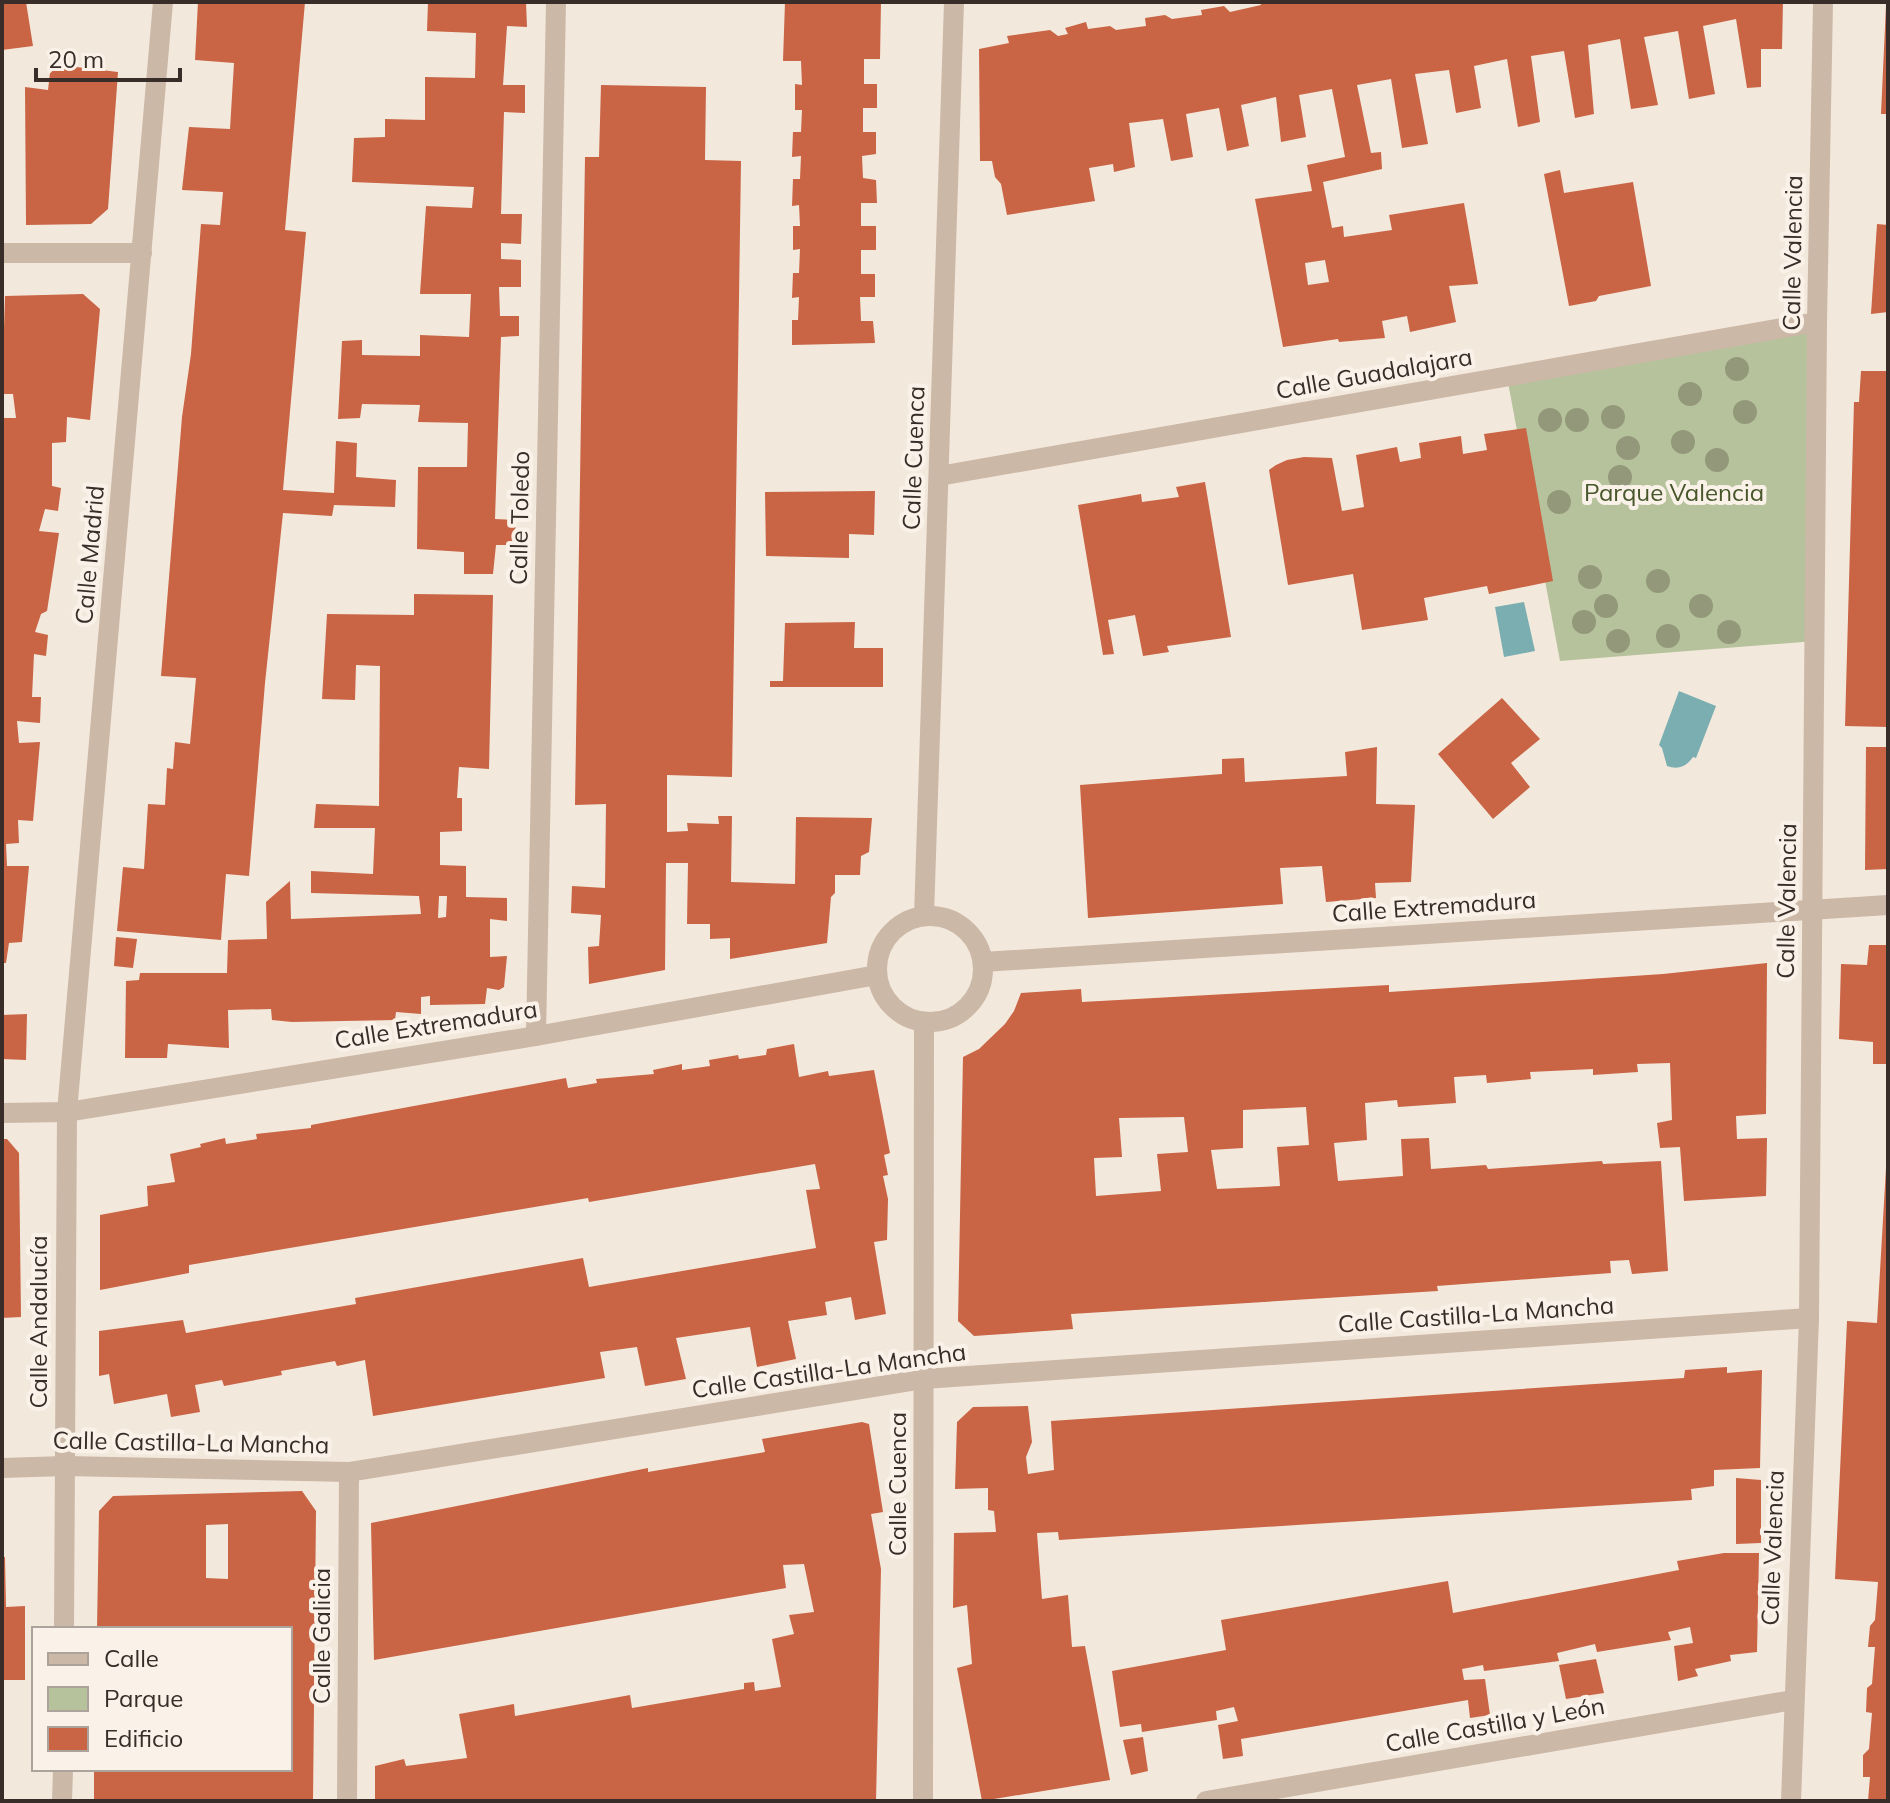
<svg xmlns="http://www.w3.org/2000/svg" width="1890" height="1803" viewBox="0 0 1890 1803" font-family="Mulish,sans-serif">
<rect width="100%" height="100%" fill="#f3e8dc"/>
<polygon fill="#b5c29b" points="1817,322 1815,641 1560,661 1507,377"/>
<g fill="#7aaeb1">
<polygon points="1524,602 1535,651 1504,657 1495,607"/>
<path d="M1679,691L1716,706L1696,758L1693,757C1686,767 1678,770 1667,766L1662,748L1659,745Z"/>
</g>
<g fill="#c96444" fill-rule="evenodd">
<polygon points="2,2 26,2 33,46 2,50"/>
<polygon points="198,2 305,2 285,230 306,232 283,490 334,493 336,441 357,443 356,477 396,480 395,507 334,505 332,516 283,513 265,683 249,876 226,874 221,940 117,931 123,867 144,869 148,804 165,805 167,768 173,769 175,742 190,744 196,678 161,676 182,417 191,354 201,224 220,225 223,192 182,190 189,127 230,129 234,63 195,60"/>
<polygon points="428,2 526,2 527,27 507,26 503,85 525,85 525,113 504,112 501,214 522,214 521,244 501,243 501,259 521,260 521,287 499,287 500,316 519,316 519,336 501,337 495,519 516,520 514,545 496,545 493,574 464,574 464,552 417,549 418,467 467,467 468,423 418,422 420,405 362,404 360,418 338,419 342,341 362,340 362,355 420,356 420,335 469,337 471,294 420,294 426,206 472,208 474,187 352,182 354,138 385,137 385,119 425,120 425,77 475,78 476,33 427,31"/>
<polygon points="785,2 881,2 880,59 864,59 864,84 877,84 877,108 863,108 863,132 876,132 876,154 862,156 863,178 876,180 877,203 861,203 861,226 876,226 876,250 861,250 861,274 875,274 875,297 860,297 861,321 873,321 875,343 792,345 792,320 798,320 799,297 792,298 793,273 799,273 800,249 793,250 793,226 800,226 799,205 792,206 793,179 800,179 801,156 792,157 793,132 801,132 802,110 795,110 795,84 802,85 801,61 783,61"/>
<path d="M1260,2H1783L1782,49H1761V87L1747,88L1736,19L1703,26L1715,94L1689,99L1678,31L1644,37L1658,105L1631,109L1620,39L1588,45L1594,114L1575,118L1564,51L1531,56L1540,122L1518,127L1507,59L1474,66L1481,108L1456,113L1449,70L1415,74L1428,144L1402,148L1391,79L1357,85L1371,153L1381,152L1382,169L1323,182L1332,228L1343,226L1344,237L1392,230L1389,215L1464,203L1478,284L1449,286L1456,322L1410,332L1407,316L1382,321L1385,338L1339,342L1338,339L1283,347L1255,199L1312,191L1307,165L1345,157L1332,89L1299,95L1306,137L1281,142L1276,97L1241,105L1249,146L1227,151L1219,108L1186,114L1193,157L1171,161L1163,119L1129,123L1135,167L1114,172L1113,164L1089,168L1095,201L1007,215L1001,184L995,177L992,161H980L979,49L1009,43L1007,36L1050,30L1058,36L1068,34L1065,28L1086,22L1088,29L1110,26L1116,30L1146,26L1145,18L1165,15L1172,19L1202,15L1201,10L1224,6L1230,12L1261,5ZM1325,260L1329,282L1308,285L1305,263Z"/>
<polygon points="1886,5 1888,5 1888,114 1881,114"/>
<polygon points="51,64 118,72 108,209 91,224 26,225 25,87 48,90"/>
<polygon points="601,85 706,87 705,160 741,161 732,777 667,775 667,832 688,831 687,823 719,824 718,816 732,816 731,882 795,884 796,817 872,818 869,852 861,856 860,875 835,875 835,893 831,897 827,943 730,959 730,938 710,939 710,924 687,924 688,863 666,863 665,970 589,984 588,947 599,946 601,915 571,913 572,886 605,888 606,804 575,805 585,157 599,157"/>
<polygon points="1560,170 1564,193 1633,182 1651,286 1599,296 1596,301 1569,306 1544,174"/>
<polygon points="1877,224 1888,225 1888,312 1871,314"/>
<polygon points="83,294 100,309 90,420 67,417 66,442 52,443 52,486 61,488 58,511 45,509 39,531 59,533 47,611 41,614 35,632 48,635 46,656 34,654 32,697 41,697 40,723 17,721 19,743 40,742 33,821 18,820 19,843 6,844 7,866 29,866 22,942 9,943 6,963 2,963 2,418 16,418 13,394 2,394 5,296"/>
<polygon points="1861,371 1888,371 1888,727 1845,726 1854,402 1859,402"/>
<polygon points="1526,428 1553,581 1489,594 1487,586 1424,598 1428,620 1362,630 1353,574 1288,585 1269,470 1276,465 1287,460 1304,457 1332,458 1342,511 1364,507 1356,455 1397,447 1400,462 1421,458 1419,443 1461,436 1463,454 1487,450 1484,434"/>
<polygon points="1205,482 1231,637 1167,646 1169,652 1143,656 1135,615 1108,620 1114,654 1103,655 1078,505 1141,494 1142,502 1179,497 1176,487"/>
<polygon points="875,491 874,535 849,534 849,558 766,556 765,492"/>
<path d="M414,594L493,595L489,769L459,767L457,798H462V831L440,832V865L466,866V897L507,898V921L490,919V957L507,956L504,987L499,990L487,988L485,1004L430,1005V996L421,997V1014L396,1012L395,1020L292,1022L272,1020L271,1009L228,1010L229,1048L168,1044L167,1058H125L126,981L139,980L140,973H227L228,940L267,939L266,902L290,881L291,919L421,914L419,896L311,893V871L373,874L375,828H314L316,804L379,806L380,666L356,665L355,700L322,699L327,614L414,615ZM439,896H447L446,917L438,918Z"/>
<polygon points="855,622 854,648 883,648 883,687 770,687 770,681 783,681 785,623"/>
<polygon points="1502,698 1540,739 1511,763 1530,787 1493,819 1438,754"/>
<polygon points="1377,747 1376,804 1415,805 1411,882 1375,883 1376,898 1326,902 1322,866 1280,868 1283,904 1088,918 1080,785 1222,774 1222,759 1244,758 1245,782 1347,776 1345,752"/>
<polygon points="1866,747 1888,747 1888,869 1865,870"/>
<polygon points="116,937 137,939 133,968 114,966"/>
<polygon points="1869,945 1888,945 1888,1064 1873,1064 1873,1042 1839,1039 1841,964 1867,965"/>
<path d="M1767,963L1766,1114L1736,1116L1737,1139L1767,1138L1766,1196L1684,1201L1680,1147L1660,1148L1657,1123L1672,1120L1670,1063L1637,1064L1638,1072L1593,1075V1069L1530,1072L1531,1079L1487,1083L1486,1075L1454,1077L1456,1103L1398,1107L1397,1100L1365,1103L1367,1140L1334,1143L1338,1181L1403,1176L1401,1139L1429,1138L1431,1169L1486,1165L1488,1169L1602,1161L1603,1164L1661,1161L1668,1271L1632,1274L1629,1260L1610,1261L1611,1273L1437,1286L1438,1291L1071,1314L1073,1329L974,1336L958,1321L963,1057L979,1049L1005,1024L1014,1011L1021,993L1081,989L1082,1002L1389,985V992L1663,974ZM1306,1107L1309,1145L1277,1147L1280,1186L1217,1189L1211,1150L1243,1148V1110ZM1184,1117L1188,1152L1157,1154L1161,1191L1096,1196L1094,1158L1122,1157L1119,1118Z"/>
<polygon points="27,1014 26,1060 2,1059 2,1015"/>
<polygon points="794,1044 799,1077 828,1071 829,1076 874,1070 890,1153 884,1155 888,1175 883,1176 888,1199 887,1240 874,1242 886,1314 855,1320 851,1297 825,1302 827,1315 788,1321 796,1359 757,1367 750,1327 676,1338 686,1379 645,1386 637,1347 600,1352 605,1378 373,1416 365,1360 337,1366 335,1361 281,1371 282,1375 224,1386 222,1380 195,1385 200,1412 171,1417 167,1394 114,1404 109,1374 99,1376 99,1331 183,1320 186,1333 356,1304 355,1298 583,1258 589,1287 816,1248 806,1190 820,1189 815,1164 589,1202 588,1198 189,1265 189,1273 100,1290 100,1215 148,1206 147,1186 175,1182 170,1154 201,1147 200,1144 225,1138 226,1144 257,1139 256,1134 311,1128 311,1125 566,1078 568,1088 597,1083 596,1079 654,1074 653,1070 682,1064 682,1070 710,1066 709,1060 738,1055 739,1059 766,1055 767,1049"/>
<polygon points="2,1139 7,1139 19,1153 21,1317 2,1318"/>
<polygon points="1886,1168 1888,1168 1888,1801 1868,1801 1870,1777 1863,1777 1863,1755 1869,1749 1872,1713 1866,1712 1867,1688 1872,1684 1875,1647 1868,1647 1870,1626 1875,1620 1878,1582 1835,1579 1847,1321 1877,1323"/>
<polygon points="1727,1367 1727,1373 1762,1370 1760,1468 1714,1470 1714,1486 1691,1489 1692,1500 1059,1540 1058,1532 1037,1533 1042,1599 1068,1595 1072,1647 1085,1646 1110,1780 982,1801 957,1668 972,1664 967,1605 953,1608 954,1533 996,1532 994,1511 988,1510 988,1488 955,1489 957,1422 973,1407 1028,1406 1032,1442 1026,1457 1028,1474 1054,1470 1051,1421 1684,1378 1685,1370"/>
<polygon points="862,1422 869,1424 883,1512 871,1514 881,1569 876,1801 375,1801 375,1766 404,1759 406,1766 467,1758 459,1714 514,1704 515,1716 630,1695 632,1708 744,1689 744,1683 754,1682 755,1691 781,1687 772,1639 794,1634 789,1615 814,1612 804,1564 783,1565 786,1588 374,1660 371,1523 648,1468 648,1472 765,1452 762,1439"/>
<polygon points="1736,1478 1761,1480 1761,1543 1736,1544"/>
<path d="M302,1491L316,1511L313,1801H94V1769H290V1629H97L99,1511L113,1496ZM228,1524V1579L206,1578V1525Z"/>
<polygon points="1724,1553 1759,1553 1757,1652 1730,1655 1731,1661 1695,1669 1698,1676 1678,1681 1674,1646 1693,1643 1690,1627 1668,1632 1671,1640 1597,1652 1595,1644 1557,1653 1559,1661 1484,1671 1483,1665 1462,1669 1464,1680 1485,1679 1490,1715 1470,1718 1468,1700 1241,1739 1243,1756 1223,1759 1218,1725 1238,1721 1234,1707 1216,1711 1217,1720 1142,1732 1141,1724 1120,1727 1112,1671 1226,1650 1221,1620 1448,1581 1453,1613 1679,1570 1677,1561"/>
<polygon points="2,1557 5,1557 6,1607 25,1606 25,1680 2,1680"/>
<polygon points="1596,1659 1604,1693 1566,1699 1559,1665"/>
<polygon points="1143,1737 1148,1771 1131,1775 1123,1740"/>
</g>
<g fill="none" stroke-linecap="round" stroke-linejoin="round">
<g stroke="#cbb8a7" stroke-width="20">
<polyline points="2,253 142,253"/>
<polyline points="939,476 1817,322"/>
<polyline points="924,916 954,2"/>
<circle cx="930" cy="969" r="53"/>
<polyline points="983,962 1888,905"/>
<polyline points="536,1036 556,2"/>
<polyline points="2,1113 67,1112 536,1036 877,975"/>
<polyline points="2,1468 65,1466 349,1472 924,1379 1809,1318"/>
<polyline points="64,1629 67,1112 163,2"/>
<polyline points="62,1801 63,1769"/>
<polyline points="347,1801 349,1472"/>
<polyline points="923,1801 924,1022"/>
<polyline points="1206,1801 1793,1700"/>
<polyline points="1791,1801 1809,1318 1817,322 1823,2"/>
</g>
</g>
<g fill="#94987b">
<circle cx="1737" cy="369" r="12"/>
<circle cx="1690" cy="394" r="12"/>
<circle cx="1745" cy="412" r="12"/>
<circle cx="1613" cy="417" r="12"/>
<circle cx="1550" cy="420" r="12"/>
<circle cx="1577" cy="420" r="12"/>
<circle cx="1683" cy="442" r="12"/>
<circle cx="1628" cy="448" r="12"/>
<circle cx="1717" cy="460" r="12"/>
<circle cx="1620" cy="477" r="12"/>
<circle cx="1559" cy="502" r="12"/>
<circle cx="1590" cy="577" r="12"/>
<circle cx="1658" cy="581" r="12"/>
<circle cx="1606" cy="606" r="12"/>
<circle cx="1701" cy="606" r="12"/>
<circle cx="1584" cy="622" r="12"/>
<circle cx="1729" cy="632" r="12"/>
<circle cx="1668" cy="636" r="12"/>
<circle cx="1618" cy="641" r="12"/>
</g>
<g text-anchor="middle" stroke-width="8" stroke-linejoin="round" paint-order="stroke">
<g font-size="24" fill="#382d28" stroke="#faf2e9">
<text transform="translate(1793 253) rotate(-89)" y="8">Calle Valencia</text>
<text transform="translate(1374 374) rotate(-10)" y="8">Calle Guadalajara</text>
<text transform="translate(914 458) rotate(-88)" y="8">Calle Cuenca</text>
<text transform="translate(520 518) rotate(-89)" y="8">Calle Toledo</text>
<text transform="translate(90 555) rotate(-85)" y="8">Calle Madrid</text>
<text transform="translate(1787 901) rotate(-89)" y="8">Calle Valencia</text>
<text transform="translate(1434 907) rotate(-4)" y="8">Calle Extremadura</text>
<text transform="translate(436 1025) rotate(-9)" y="8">Calle Extremadura</text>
<text transform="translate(1476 1315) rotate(-4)" y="8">Calle Castilla-La Mancha</text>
<text transform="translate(39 1322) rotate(-90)" y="8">Calle Andalucía</text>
<text transform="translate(829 1371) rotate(-8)" y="8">Calle Castilla-La Mancha</text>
<text transform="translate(191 1443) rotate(1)" y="8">Calle Castilla-La Mancha</text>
<text transform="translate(898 1484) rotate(-90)" y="8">Calle Cuenca</text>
<text transform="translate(1773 1548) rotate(-88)" y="8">Calle Valencia</text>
<text transform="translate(322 1636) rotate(-90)" y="8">Calle Galicia</text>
<text transform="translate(1495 1725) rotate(-10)" y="8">Calle Castilla y León</text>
</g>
<g font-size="24" fill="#47572b" stroke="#faf2e9">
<text x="1674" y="501">Parque Valencia</text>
</g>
</g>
<rect width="1890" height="1803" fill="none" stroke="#382d28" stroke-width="8"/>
<rect x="32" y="1627" width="260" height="144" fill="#faf2e9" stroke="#aca39c" stroke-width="2"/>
<rect x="48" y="1653" width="40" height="12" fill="#cbb8a7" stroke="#aca39c" stroke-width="2"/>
<text x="104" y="1667" font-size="24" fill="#382d28">Calle</text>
<rect x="48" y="1687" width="40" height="24" fill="#b5c29b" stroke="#aca39c" stroke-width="2"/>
<text x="104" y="1707" font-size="24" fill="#382d28">Parque</text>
<rect x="48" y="1727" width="40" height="24" fill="#c96444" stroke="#aca39c" stroke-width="2"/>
<text x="104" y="1747" font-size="24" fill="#382d28">Edificio</text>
<path d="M36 68v12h144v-12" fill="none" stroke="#382d28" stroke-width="4"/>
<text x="48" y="68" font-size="24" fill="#382d28" stroke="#faf2e9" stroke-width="6" paint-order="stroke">20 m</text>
</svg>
